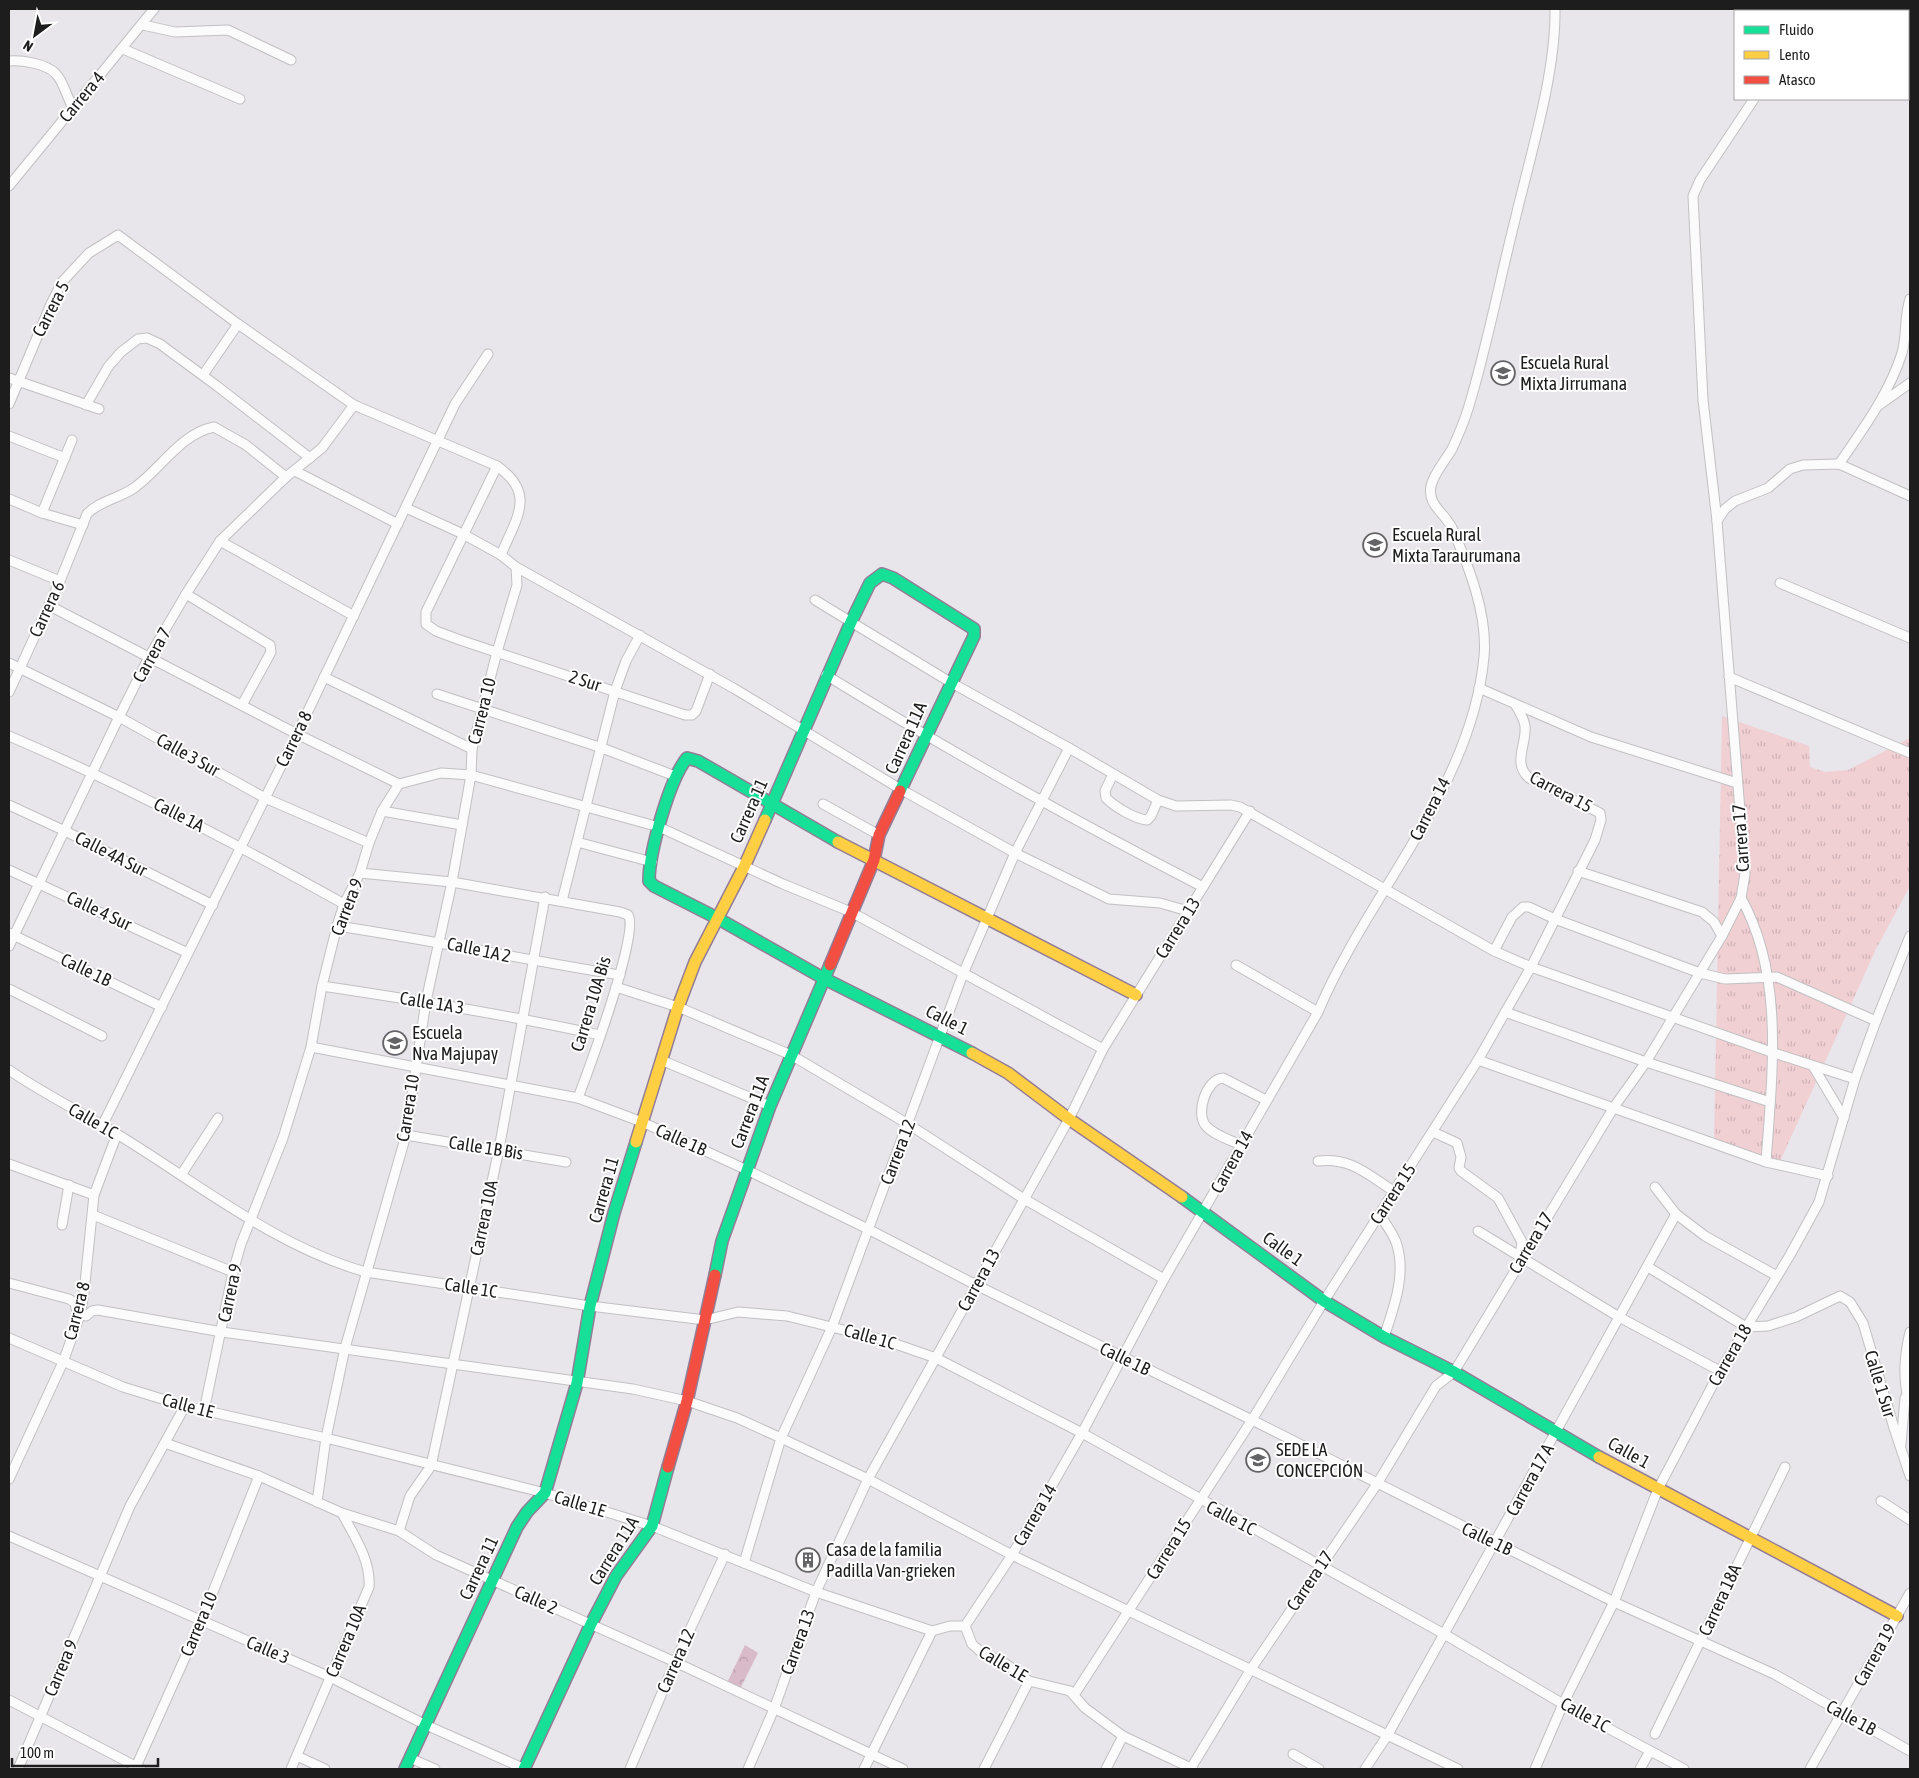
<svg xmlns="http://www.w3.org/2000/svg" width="1919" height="1778" viewBox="0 0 1919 1778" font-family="'Asap Condensed',sans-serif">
<defs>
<pattern id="forest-crowns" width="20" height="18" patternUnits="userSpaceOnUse" patternTransform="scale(1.25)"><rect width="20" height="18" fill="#d9bac9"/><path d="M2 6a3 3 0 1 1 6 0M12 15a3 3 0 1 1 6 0" fill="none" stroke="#ba9fac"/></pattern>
<pattern id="park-tufts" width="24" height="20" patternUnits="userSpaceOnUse" patternTransform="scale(1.25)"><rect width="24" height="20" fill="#f1d0d4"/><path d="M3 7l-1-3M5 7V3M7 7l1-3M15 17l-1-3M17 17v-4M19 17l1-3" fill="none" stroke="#ceb2b6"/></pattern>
</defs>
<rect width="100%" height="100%" fill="#e8e5eb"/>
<polygon fill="url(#forest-crowns)" points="745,1645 758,1653 740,1689 727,1683"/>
<polygon fill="url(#park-tufts)" points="1722,716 1809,746 1810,767 1825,772 1848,770 1910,738 1910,886 1876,949 1778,1166 1714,1143"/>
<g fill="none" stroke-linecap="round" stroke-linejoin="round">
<g stroke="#c1c0c2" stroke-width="11">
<g id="street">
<polyline points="1787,9 1788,11"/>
<polyline points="143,25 175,32 228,30 291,60"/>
<polyline points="123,49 240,99"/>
<path d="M9,61C17,60 24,61 33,63C64,70 60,83 73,108"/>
<polyline points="9,186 154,9"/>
<polyline points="203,375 238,324"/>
<polyline points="9,378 99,409"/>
<path d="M9,404L51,304L62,282L89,253L118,235L238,324L354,405L497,466C537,494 516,518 501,555L516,567L517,585L497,652L472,749L471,775L452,882L426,1001L406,1135L345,1348L326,1438L317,1502"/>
<polyline points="86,405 108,367 121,352 138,339 147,338 160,344 217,386 310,458"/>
<polyline points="1879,405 1910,383"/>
<polyline points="9,436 65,458"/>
<path d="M1839,464C1863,429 1889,394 1902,353C1907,335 1904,317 1910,299"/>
<polyline points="497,466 426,612 426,624 436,631 460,640 685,715 692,715 696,711 710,674"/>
<polyline points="295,471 398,524"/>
<polyline points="9,499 42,513 83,525"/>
<polyline points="406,508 463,534 501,555"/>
<polyline points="42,513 72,440"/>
<polyline points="1717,521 1725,509 1735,501 1768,488 1790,469 1803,465 1839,464 1910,496"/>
<polyline points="220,541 354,616"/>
<polyline points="9,560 60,581"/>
<polyline points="516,567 735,689 902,790 1015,853 1109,899 1160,903 1188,911"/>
<polyline points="1780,583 1910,638"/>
<polyline points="186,594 270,645 271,652 242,705"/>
<polyline points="815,600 950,682 1069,748 1158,800 1176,806 1231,805 1240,807 1494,951 1531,967 1771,1052 1855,1079"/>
<polyline points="50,606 297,734 399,784"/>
<polyline points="9,663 119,717 265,798 369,843"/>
<path d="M826,675C949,751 1075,821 1203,887"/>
<polyline points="324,677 472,749"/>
<polyline points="1729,677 1910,753"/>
<polyline points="1479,688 1591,737 1737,783"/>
<path d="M9,692L60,581L87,514C99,501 120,498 134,488C161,469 180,434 214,427L246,445L286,477"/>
<polyline points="437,694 602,748 675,776"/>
<path d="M9,736C124,785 235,843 344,904"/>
<path d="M1113,774L1105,791L1106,798C1115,807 1135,819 1147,820L1151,816L1158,800"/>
<polyline points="399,784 441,773 471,775 659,827 783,884 851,912 1103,1049"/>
<polyline points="823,804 879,835"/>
<polyline points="9,805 65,831 213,905"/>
<polyline points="382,811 462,825"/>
<polyline points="577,842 652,862"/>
<polyline points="9,870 188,953"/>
<polyline points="1578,871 1702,912 1714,922 1722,936"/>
<path d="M360,873L452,882L620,912L628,915C641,929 587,1074 578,1098"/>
<path d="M1741,898C1785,976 1772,1075 1766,1162"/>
<polyline points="562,901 615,691 626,661 640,635"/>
<path d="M337,926C432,940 525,960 620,975"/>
<polyline points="9,933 162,1007"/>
<polyline points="9,946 119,717 149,657 186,594 220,541 286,477 322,448 354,405"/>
<polyline points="1494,951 1512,917 1523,907 1529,907 1555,919 1700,973 1725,979 1777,977 1876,1021"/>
<polyline points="1236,965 1318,1012"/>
<path d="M322,986C416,1000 508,1015 600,1035"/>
<polyline points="616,987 678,1007 791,1055 908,1124 1024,1199 1164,1279"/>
<polyline points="9,989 102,1036"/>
<polyline points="1505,1012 1646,1062 1770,1102"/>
<polyline points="311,1047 578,1098 642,1122 747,1170 868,1229 976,1285 1252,1420 1614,1602 1774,1674 1910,1751"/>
<polyline points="661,1060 770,1106"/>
<polyline points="1478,1060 1766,1162 1828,1176"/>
<polyline points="1813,1066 1844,1118"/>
<path d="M9,1070C44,1094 81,1112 117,1134C196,1182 276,1247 366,1272L590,1306L705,1320L738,1312L787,1316L884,1340L936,1358L1082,1433L1444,1634L1563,1704L1684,1769"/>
<polyline points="102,1126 297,734 455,404 488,354"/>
<polyline points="1433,1132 1457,1143 1461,1157 1459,1168 1461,1171 1498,1198 1522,1242 1520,1256"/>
<polyline points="406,1135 566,1162"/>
<path d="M1241,1145C1230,1140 1214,1135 1206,1126C1195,1114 1206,1079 1223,1078L1266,1100"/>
<path d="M1318,1161C1351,1157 1368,1175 1395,1192"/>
<polyline points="9,1164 94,1195"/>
<polyline points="181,1175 218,1118"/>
<polyline points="1655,1187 1676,1214 1705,1236 1777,1276"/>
<polyline points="93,1215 233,1272"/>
<path d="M1380,1215C1385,1223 1392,1232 1396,1242C1407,1273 1394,1307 1384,1337"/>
<polyline points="62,1225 69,1185"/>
<polyline points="1478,1231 1619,1317 1720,1371"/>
<polyline points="1648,1267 1746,1327 1768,1326 1796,1317 1840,1296 1850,1302 1863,1323 1894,1428 1910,1476"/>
<polyline points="9,1283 69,1299 75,1303 77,1313 86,1316 92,1311 98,1310 222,1332 633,1389 687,1401 737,1418 781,1438 868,1479 1012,1555 1458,1769"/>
<polyline points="9,1338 123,1387 185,1406 326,1438 545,1493 652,1526 816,1592 932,1631 950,1626 965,1626"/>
<path d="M1907,1394C1903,1371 1905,1354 1910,1332"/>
<polyline points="204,1411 233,1272 241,1244 283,1138 311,1047 322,986 337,926 344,904 360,873 369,843 382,811 399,784"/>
<polyline points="165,1443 259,1476 342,1513 399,1531 436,1555 675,1662 903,1769"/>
<polyline points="1901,1444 1905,1398 1910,1391"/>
<polyline points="9,1479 63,1362 80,1315 84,1293 94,1195 117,1134"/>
<polyline points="1881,1501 1910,1520"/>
<polyline points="399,1531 410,1496 431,1466 499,1149 545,897"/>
<polyline points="9,1536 330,1677 426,1725 525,1769"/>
<polyline points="744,1563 781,1438 832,1327 963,974 1015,853 1069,748"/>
<path d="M965,1626L1012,1555L1082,1433L1164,1279L1318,1012C1367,895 1472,788 1484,657C1488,615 1469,567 1452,528C1445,513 1427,505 1431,486C1434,473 1445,461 1452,449C1458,436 1464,422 1468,409C1487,347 1499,283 1515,220C1530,156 1556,74 1555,9"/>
<polyline points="965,1626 972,1644 981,1652 1006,1664 1029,1681 1070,1691 1085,1708 1123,1736 1193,1769"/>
<path d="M1074,1695L1252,1420L1324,1301L1478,1060L1531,967L1595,840L1601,820L1600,813L1529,778C1512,763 1527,744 1525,726C1524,718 1519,711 1515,704"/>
<polyline points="9,1700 141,1769"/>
<polyline points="1655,1734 1785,1467"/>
<polyline points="1293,1754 1319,1769"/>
<polyline points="297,1756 325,1769"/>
<polyline points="410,1758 435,1769"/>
<polyline points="1191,1768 1251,1669 1377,1484 1436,1386 1454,1372 1614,1107 1646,1062 1722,936 1741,898 1745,874 1717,521 1703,400 1693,196 1700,180 1754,99"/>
<polyline points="18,1769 130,1506 185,1406"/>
<polyline points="135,1769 201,1622 259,1476"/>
<path d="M291,1769L369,1587C371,1560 354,1536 342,1513"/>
<polyline points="630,1769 675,1662 725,1554"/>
<polyline points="748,1769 774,1709 816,1592 868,1479 1069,1119 1103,1049 1250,811"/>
<polyline points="864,1769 932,1631"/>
<polyline points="984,1769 1029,1681"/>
<polyline points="1106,1769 1123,1736"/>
<polyline points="1365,1769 1387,1736 1444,1634 1676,1214"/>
<polyline points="1535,1769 1563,1704 1614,1602 1658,1489 1720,1371 1790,1255 1819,1202 1855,1079 1876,1021 1910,936"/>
<polyline points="1640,1769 1650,1751"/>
<polyline points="1810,1769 1910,1593"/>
</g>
</g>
<g stroke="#937d95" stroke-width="14">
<g id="fast">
<polyline points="765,820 851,622 870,583 882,574 893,578 974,629 974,636 900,791"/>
<path d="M838,842L698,761L687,758C669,780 649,853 649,881L654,886L717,918L823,978L972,1053"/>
<polyline points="1182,1197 1324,1301 1384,1337 1454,1372 1599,1457"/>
<polyline points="715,1275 722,1241 770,1106 830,965"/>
<polyline points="405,1769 517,1527 527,1512 545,1493 577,1383 590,1306 614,1213 636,1142"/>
<polyline points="524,1769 591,1624 616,1576 652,1526 668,1467"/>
</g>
</g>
<g stroke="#937d95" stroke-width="14">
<g id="slow">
<polyline points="838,842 1136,995"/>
<polyline points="972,1053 1008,1073 1069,1119 1182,1197"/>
<polyline points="636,1142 678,1007 695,962 744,867 765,820"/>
<polyline points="1599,1457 1897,1616"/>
</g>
</g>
<g stroke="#937d95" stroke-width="14">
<g id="jam">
<polyline points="830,965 874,860 879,835 900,791"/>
<polyline points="668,1467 687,1401 715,1275"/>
</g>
</g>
<use href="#street" stroke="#fcfbfc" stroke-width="9"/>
<use href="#fast" stroke="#16e098" stroke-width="11"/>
<use href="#slow" stroke="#ffcf43" stroke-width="11"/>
<use href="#jam" stroke="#f24e42" stroke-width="11"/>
</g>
<defs>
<g id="school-ring" transform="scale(1.25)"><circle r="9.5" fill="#fff" stroke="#646365" stroke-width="1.5"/><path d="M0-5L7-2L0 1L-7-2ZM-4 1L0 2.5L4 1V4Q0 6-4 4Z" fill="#646365"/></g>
<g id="building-ring" transform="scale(1.25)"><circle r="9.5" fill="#fff" stroke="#646365" stroke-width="1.5"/><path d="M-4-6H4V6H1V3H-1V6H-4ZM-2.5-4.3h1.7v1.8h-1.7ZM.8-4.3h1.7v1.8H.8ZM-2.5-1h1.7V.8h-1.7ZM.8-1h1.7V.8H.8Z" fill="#646365"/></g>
</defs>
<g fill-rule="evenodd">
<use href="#school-ring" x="1503" y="373"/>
<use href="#school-ring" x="1375" y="545"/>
<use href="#school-ring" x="395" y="1043"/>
<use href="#school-ring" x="1258" y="1460"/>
<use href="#building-ring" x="808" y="1560"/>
</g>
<g text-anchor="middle" stroke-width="4" stroke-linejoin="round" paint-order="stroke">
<g font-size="18" fill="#1d1d1d" stroke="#fff">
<text transform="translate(82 97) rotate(-50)" y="6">Carrera 4</text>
<text transform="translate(51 309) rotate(-63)" y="6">Carrera 5</text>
<text transform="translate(47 609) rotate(-65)" y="6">Carrera 6</text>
<text transform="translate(152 655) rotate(-61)" y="6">Carrera 7</text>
<text transform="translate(585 681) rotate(18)" y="6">2 Sur</text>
<text transform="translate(482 711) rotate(-76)" y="6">Carrera 10</text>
<text transform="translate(906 738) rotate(-66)" y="6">Carrera 11A</text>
<text transform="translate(294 739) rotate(-64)" y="6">Carrera 8</text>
<text transform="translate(188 755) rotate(29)" y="6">Calle 3 Sur</text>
<text transform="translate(1561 792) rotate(28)" y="6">Carrera 15</text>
<text transform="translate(1430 809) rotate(-63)" y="6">Carrera 14</text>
<text transform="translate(749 811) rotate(-66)" y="6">Carrera 11</text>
<text transform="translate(179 815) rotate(27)" y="6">Calle 1A</text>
<text transform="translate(1741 838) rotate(-94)" y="6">Carrera 17</text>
<text transform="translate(111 854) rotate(27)" y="6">Calle 4A Sur</text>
<text transform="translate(347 907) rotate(-69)" y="6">Carrera 9</text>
<text transform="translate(99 911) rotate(25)" y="6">Calle 4 Sur</text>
<text transform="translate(1178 928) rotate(-58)" y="6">Carrera 13</text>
<text transform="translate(479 950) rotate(12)" y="6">Calle 1A 2</text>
<text transform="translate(86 970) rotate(26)" y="6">Calle 1B</text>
<text transform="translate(432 1003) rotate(9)" y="6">Calle 1A 3</text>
<text transform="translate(591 1004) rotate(-73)" y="6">Carrera 10A Bis</text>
<text transform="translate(947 1020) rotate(27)" y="6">Calle 1</text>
<text transform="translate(408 1108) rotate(-81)" y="6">Carrera 10</text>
<text transform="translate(750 1112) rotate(-69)" y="6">Carrera 11A</text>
<text transform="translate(93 1121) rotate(30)" y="6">Calle 1C</text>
<text transform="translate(681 1140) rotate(24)" y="6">Calle 1B</text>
<text transform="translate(486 1148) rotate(9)" y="6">Calle 1B Bis</text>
<text transform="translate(898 1152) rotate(-69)" y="6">Carrera 12</text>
<text transform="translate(1232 1162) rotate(-61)" y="6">Carrera 14</text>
<text transform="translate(604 1190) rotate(-74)" y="6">Carrera 11</text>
<text transform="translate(1393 1194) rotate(-57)" y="6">Carrera 15</text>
<text transform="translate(484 1218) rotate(-78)" y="6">Carrera 10A</text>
<text transform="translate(1531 1243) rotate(-59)" y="6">Carrera 17</text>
<text transform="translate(1283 1249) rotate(36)" y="6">Calle 1</text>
<text transform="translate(979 1280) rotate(-61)" y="6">Carrera 13</text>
<text transform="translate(471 1288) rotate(9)" y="6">Calle 1C</text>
<text transform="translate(230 1293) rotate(-78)" y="6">Carrera 9</text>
<text transform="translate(77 1311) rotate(-76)" y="6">Carrera 8</text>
<text transform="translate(870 1337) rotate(16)" y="6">Calle 1C</text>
<text transform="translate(1730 1355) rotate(-60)" y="6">Carrera 18</text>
<text transform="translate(1125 1359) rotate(26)" y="6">Calle 1B</text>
<text transform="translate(1880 1384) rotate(73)" y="6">Calle 1 Sur</text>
<text transform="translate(188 1406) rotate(15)" y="6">Calle 1E</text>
<text transform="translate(1629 1453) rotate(29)" y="6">Calle 1</text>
<text transform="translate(1530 1480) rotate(-61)" y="6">Carrera 17 A</text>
<text transform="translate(580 1504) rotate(17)" y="6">Calle 1E</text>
<text transform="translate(1035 1515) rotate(-60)" y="6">Carrera 14</text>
<text transform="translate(1231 1518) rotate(28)" y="6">Calle 1C</text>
<text transform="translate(1487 1539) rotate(26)" y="6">Calle 1B</text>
<text transform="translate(1169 1549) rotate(-58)" y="6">Carrera 15</text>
<text transform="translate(614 1551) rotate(-58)" y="6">Carrera 11A</text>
<text transform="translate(479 1568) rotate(-65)" y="6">Carrera 11</text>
<text transform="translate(1310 1581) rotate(-56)" y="6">Carrera 17</text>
<text transform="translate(536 1600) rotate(24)" y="6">Calle 2</text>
<text transform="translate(1720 1600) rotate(-65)" y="6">Carrera 18A</text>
<text transform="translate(199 1624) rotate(-67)" y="6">Carrera 10</text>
<text transform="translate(346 1641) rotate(-67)" y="6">Carrera 10A</text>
<text transform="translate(798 1642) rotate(-70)" y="6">Carrera 13</text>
<text transform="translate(268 1650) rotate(23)" y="6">Calle 3</text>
<text transform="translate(1875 1655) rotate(-61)" y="6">Carrera 19</text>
<text transform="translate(676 1661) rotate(-66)" y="6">Carrera 12</text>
<text transform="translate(1003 1664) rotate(31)" y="6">Calle 1E</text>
<text transform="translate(61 1668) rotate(-67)" y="6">Carrera 9</text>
<text transform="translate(1585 1715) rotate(29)" y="6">Calle 1C</text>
<text transform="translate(1851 1718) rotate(29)" y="6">Calle 1B</text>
</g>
<g font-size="18" fill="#1d1d1d" stroke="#fff" text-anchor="start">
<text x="1520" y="369">Escuela Rural<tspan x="1520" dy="21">Mixta Jirrumana</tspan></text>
<text x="1392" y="541">Escuela Rural<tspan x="1392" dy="21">Mixta Taraurumana</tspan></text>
<text x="412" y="1039">Escuela<tspan x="412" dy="21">Nva Majupay</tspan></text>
<text x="1276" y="1456">SEDE LA<tspan x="1276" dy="21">CONCEPCIÓN</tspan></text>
<text x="826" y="1556">Casa de la familia<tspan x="826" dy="21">Padilla Van-grieken</tspan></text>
</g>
</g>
<rect width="1919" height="1778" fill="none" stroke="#1d1d1d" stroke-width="20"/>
<rect x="1734" y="10" width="175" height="90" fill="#ffffff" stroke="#a5a5a5"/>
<rect x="1744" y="26" width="25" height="8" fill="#16e098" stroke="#a5a5a5"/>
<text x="1779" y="35" font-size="15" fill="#1d1d1d">Fluido</text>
<rect x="1744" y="51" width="25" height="8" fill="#ffcf43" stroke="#a5a5a5"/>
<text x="1779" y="60" font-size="15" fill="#1d1d1d">Lento</text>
<rect x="1744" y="76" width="25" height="8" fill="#f24e42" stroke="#a5a5a5"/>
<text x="1779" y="85" font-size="15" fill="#1d1d1d">Atasco</text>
<g transform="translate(35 35) rotate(212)" stroke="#ffffff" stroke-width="4" paint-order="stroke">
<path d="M0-4L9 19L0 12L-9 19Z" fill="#1d1d1d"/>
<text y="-8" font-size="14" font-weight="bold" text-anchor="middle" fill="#1d1d1d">N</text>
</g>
<path d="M12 1758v8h146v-8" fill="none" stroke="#1d1d1d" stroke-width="2.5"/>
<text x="20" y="1758" font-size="15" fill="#1d1d1d" stroke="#ffffff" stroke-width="4" paint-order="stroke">100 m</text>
</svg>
